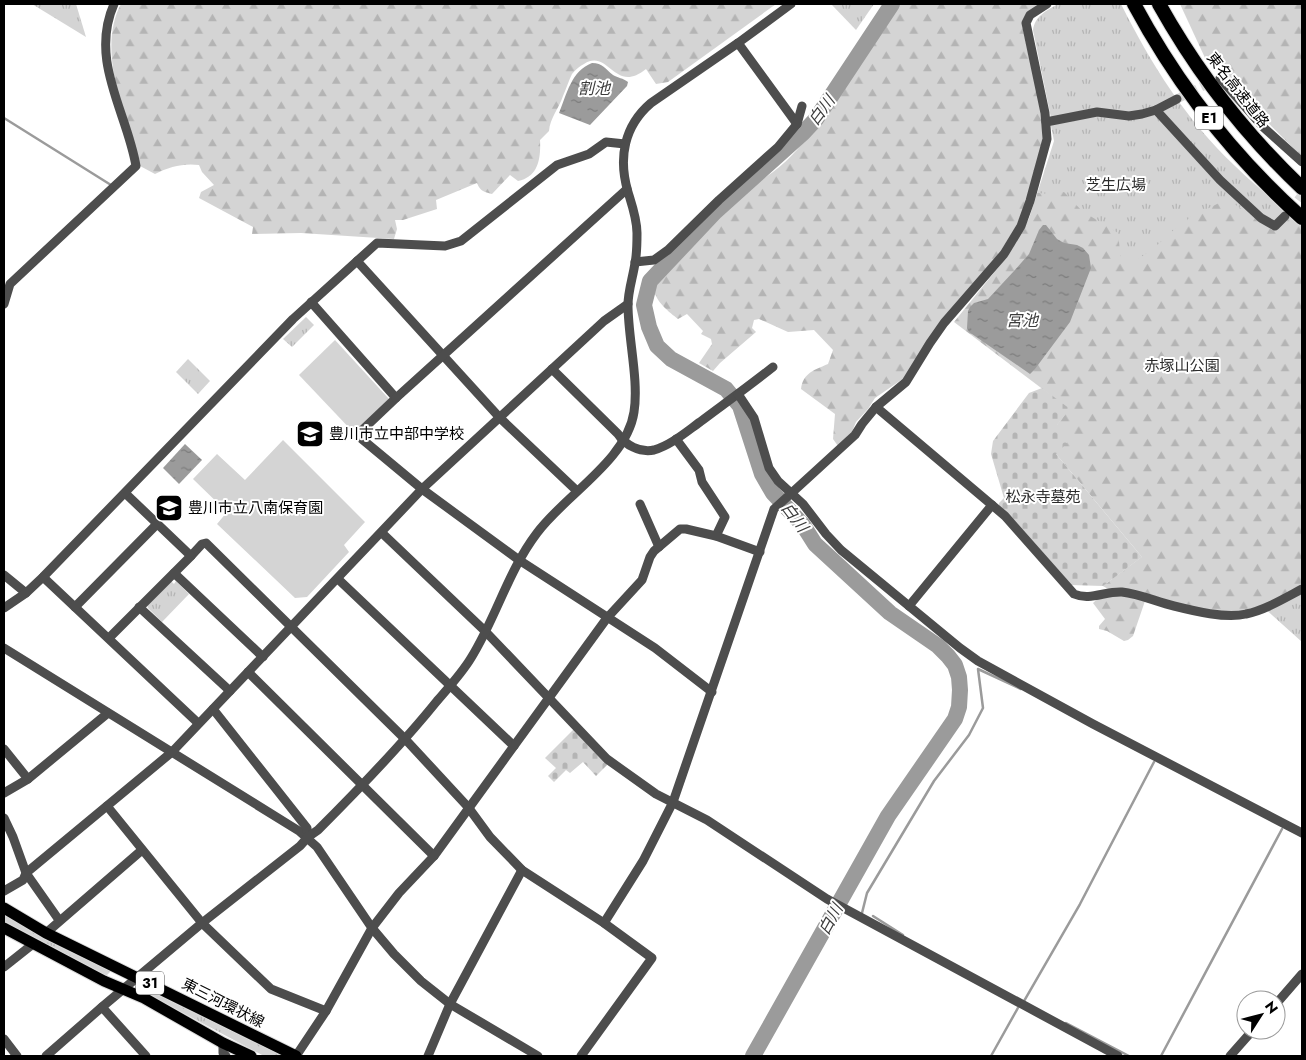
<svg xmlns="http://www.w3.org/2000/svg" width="1306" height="1060" viewBox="0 0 1306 1060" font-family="Jost,'Noto Sans JP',sans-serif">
<defs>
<pattern id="grass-tufts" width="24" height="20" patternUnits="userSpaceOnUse" patternTransform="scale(1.25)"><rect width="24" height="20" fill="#d4d4d4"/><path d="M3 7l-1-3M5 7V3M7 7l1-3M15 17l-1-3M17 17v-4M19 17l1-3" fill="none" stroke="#b4b4b4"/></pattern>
<pattern id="forest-firs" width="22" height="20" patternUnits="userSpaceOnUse" patternTransform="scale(1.25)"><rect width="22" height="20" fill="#d4d4d4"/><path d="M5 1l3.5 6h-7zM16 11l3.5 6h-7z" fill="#b4b4b4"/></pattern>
<pattern id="cemetery-stones" width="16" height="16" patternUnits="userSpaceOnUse" patternTransform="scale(1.25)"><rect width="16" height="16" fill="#d4d4d4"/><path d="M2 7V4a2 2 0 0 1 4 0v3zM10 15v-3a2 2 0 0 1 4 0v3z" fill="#b4b4b4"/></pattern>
<pattern id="water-ripples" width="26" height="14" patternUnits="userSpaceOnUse" patternTransform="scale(1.25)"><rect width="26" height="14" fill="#9b9b9b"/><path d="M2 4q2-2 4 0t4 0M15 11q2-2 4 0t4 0" fill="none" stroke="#7c7c7c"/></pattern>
</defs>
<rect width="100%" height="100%" fill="#fff"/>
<g fill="url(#grass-tufts)">
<polygon points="32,4 76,4 86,37"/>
<polygon points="831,4 874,4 856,30"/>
<path d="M1058,4H1121C1151,64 1186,120 1235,166C1256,187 1280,204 1302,223V642L1262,606L1103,586L1142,557L1057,425L1069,409L1042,388L1001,264L1029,219L1054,141L1051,126V118L1033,30C1035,16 1046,11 1058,4Z"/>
<polygon points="306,317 314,325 292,347 283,339"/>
<polygon points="188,359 210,381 198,394 176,372"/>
<polygon points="171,581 174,584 176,581 189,594 162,622 148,608 147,605"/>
<polygon points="4,913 111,971 104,978 4,925"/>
<polygon points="157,990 287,1056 264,1056 151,996"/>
</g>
<g fill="url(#forest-firs)">
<path d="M121,4H776L668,82L656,84L646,69C614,95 609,48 584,64C580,66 575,70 572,74C569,80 566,89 563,96C559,108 550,118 549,131L540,140C541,159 538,177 518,181L510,175L492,194C484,192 480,191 477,183L436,200L437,209L403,220H395L397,229L394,239L301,233L252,234L253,227L199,198L201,192L214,185L202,172L199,165C183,163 169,167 155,174L140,166C126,119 96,50 121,4Z"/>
<path d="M896,4H1042L1030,11L1022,25L1041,111L1043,145L1027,202L1016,226L999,254L904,378L875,398L868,409L856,422L851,434L838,446L833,439L835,414L801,389C803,373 814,370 828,364L833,350L814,330L788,332L759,319L754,320L752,328L756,332L720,363L713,371L699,363L712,344L711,339L701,334L703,331L687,314L678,319C669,312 650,298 655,283C657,275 668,266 674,260C692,238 712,214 735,197C747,188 761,181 773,172C808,146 828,106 850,69C865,47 881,26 896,4Z"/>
<polygon points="1180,4 1302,4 1302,157 1206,60"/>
<path d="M1064,192L1082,211L1118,233L1121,260L1129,265L1153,249L1179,225L1186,222L1194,211H1203L1227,199L1272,230C1284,228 1285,223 1292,214L1302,223V586C1285,595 1268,606 1249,610C1216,617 1179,606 1145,601L1133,636L1128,640L1124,641L1107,631L1099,629V626L1105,619L1093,603L1108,589L1103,586L1142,557L1056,454L1057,425L1069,409L954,322L1010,253L1029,219L1038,193L1051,194Z"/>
</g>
<g fill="url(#cemetery-stones)">
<polygon points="1042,388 1070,409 1057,425 1069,441 1056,454 1142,557 1103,586 1070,585 999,507 999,503 1004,498 991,454 993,441 1029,393"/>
<polygon points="574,729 608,764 596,776 583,762 570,773 566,770 554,782 548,776 556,768 545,758"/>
</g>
<g fill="#d4d4d4">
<polygon points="335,340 389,399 354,433 299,375"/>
<polygon points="283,440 365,522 344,545 349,552 307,597 295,598 217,524 227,512 193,479 217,454 245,480"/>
</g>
<g fill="url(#water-ripples)">
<path d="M592,63C603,63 605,69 613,75C618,78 623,78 628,82L627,86L590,125L559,113C567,94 571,71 592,63Z"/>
<polygon points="1043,225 1046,225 1057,239 1064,243 1077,245 1083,248 1089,255 1091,268 1070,322 1035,369 1030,374 969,332 967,328 968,311 970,307 974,303 988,299 1014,271 1029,254 1039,230"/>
<polygon points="185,444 202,460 179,484 163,468"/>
</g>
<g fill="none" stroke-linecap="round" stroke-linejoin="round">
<g stroke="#9b9b9b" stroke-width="2.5">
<polyline points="4,118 111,185"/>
<polyline points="862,913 867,893 934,781 969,735 983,708 978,669 1021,689"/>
<polyline points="873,916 903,935"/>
<polyline points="1024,1001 1080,904 1154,762"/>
<polyline points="1066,1023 1129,1056"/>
<polyline points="991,1056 1019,1006"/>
<polyline points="1161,1056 1282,829"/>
</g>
<polyline stroke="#9b9b9b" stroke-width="16" points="753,1056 888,816 955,719 959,707 960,690 959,677 955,665 948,656 938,646 890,613 815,544 803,525 773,493 762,474 740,406 726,389 671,359 657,346 649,327 644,305 650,281 715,212 803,133 816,119 892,4"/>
<g stroke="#d9d9d9" stroke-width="9" stroke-dasharray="9 4.5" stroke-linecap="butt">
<polyline points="1177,99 1213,81"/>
<polyline points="1290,211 1302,195"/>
</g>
<g stroke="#dbdbdb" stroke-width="13">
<g id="major">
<polyline points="4,908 46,933 296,1056"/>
<polyline points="4,928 104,981 144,998 223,1043 251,1056"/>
</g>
</g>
<g stroke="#dbdbdb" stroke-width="16">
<g id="highway">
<path d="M1134,4C1177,84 1234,157 1302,218"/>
<path d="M1159,4C1197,72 1246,135 1302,188"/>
</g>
</g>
<g stroke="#4d4d4d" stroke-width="9">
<polyline points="738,43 797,124"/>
<polyline points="1220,78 1263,127 1302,162"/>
<polyline points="1156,110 1220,180 1261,218 1275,226 1285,216"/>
<polyline points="1046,122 1097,112 1129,116 1142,114 1156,110 1177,99"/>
<polyline points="357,261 500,418 577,491"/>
<polyline points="635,262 654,260 668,250 719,200 778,147 797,124 802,106"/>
<polyline points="311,302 396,398 357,435 422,489 519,560 655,648 712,692"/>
<path d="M4,304L10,284L136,166C127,112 89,61 114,4"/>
<path d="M552,369L618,434C625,445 640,453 654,450C671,445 686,432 700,422C724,404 749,386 773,367"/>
<polyline points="738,394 754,418 769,468 778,481 803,504 826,534 841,550 960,648 978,661 1093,724 1302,833"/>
<polyline points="396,398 627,189"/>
<path d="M876,407L1005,516L1074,594C1090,601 1105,591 1122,592C1140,594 1157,602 1174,606C1194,611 1226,619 1246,614C1265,610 1285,598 1302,589"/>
<polyline points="676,439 699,470 702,482 725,517 716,536"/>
<polyline points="125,493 191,556 202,544 206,543 406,740 468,807 490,837 522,870 604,923 652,958 581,1056"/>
<polyline points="640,504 659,547"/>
<polyline points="382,533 485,631 607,759 656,794 707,820 827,899 1118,1056"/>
<polyline points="174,573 263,657"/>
<polyline points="4,575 26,593"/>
<polyline points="43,577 198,723"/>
<polyline points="338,579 514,746"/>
<polyline points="909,606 992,505"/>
<polyline points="75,607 157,524"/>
<polyline points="139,607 230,691"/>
<polyline points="4,608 26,593 43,577 293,319 377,243 445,246 461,241 557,165 589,154 606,142 625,144"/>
<polyline points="109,638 191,556"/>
<polyline points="4,648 299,831 317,847 372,928 394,954 421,981 450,1004 538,1056"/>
<polyline points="248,672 434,856"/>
<polyline points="213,709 307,828 308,837"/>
<polyline points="4,749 28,779"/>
<polyline points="4,793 28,779 108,713"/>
<polyline points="107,806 202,923 271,989 326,1011"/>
<polyline points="4,818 13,837 26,873 59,920"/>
<polyline points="4,891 23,880 26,873 172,752 422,489 604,321 628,304"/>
<polyline points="604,923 643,861 673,802 774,509 855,435 862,424 876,407 906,382 930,343 944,323 1004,254 1021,226 1030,201 1047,139 1045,113 1026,23 1030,15 1047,4"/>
<polyline points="46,933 142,850"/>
<polyline points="4,967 33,944"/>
<polyline points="1276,1004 1302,974"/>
<polyline points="102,1007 146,1056"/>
<polyline points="4,1039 17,1056"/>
<polyline points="223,1043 223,1053 226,1056"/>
<path d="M46,1056L102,1007L202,923L300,846L308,837L318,830C360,788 400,747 437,701C449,687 462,673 471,658C496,618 508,571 537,533C565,495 627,460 634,412C639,380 628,338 628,305C628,291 633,277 635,263C637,254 637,243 637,233C637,219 632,205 628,192C618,158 624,126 651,103L738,43L791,4"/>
<polyline points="296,1056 326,1011 372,928 399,893 434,856 607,618 642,580 650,557 654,551 680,529 686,529 716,536 760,552"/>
<polyline points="428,1056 450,1004 522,870"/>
<polyline points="1230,1056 1253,1030"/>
</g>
<use href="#major" stroke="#000" stroke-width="11"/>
<use href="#highway" stroke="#000" stroke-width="14"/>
</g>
<defs>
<g id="school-square" transform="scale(1.4375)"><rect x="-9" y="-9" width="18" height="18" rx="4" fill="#000" stroke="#fff"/><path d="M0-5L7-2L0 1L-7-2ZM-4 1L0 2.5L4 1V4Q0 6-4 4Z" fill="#fff"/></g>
</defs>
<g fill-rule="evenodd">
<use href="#school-square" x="310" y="434"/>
<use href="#school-square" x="169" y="508"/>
</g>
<g text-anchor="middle" stroke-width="4" stroke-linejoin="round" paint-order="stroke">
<g fill="#fff" stroke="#4c4c4c" stroke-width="1">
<rect x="1195" y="106.5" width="28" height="23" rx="4"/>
<rect x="136" y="971.5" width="28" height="23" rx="4"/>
</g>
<g font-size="14" font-weight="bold" fill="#000">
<text x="1209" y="123">E1</text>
<text x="150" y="988">31</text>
</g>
<g font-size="15" fill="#000" stroke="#fff">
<text transform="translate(1238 90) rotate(52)" y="5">東名高速道路</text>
<text transform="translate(223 1003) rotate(27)" y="5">東三河環状線</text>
</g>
<g font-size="15" fill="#2b2b2b" stroke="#fff">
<text x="1116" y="190">芝生広場</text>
<text x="1182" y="371">赤塚山公園</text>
<text x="1043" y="502">松永寺墓苑</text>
</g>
<g font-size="15" fill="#000" stroke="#fff" text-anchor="start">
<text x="329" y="439">豊川市立中部中学校</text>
<text x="188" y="513">豊川市立八南保育園</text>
</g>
<g font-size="16" font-style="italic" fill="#3c3c3c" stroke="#fff">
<text x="594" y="94">割池</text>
<text transform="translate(821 110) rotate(-53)" y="6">白川</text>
<text x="1022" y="326">宮池</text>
<text transform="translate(795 517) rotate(53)" y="6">白川</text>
<text transform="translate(830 919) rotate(-61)" y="6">白川</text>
</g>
</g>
<rect width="1306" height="1060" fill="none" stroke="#000000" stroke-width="10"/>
<g transform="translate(1261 1015) rotate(54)"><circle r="24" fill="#ffffff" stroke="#999999"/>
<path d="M0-4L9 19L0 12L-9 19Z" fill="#000000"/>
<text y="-8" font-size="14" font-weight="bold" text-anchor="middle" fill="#000000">N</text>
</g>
</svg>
